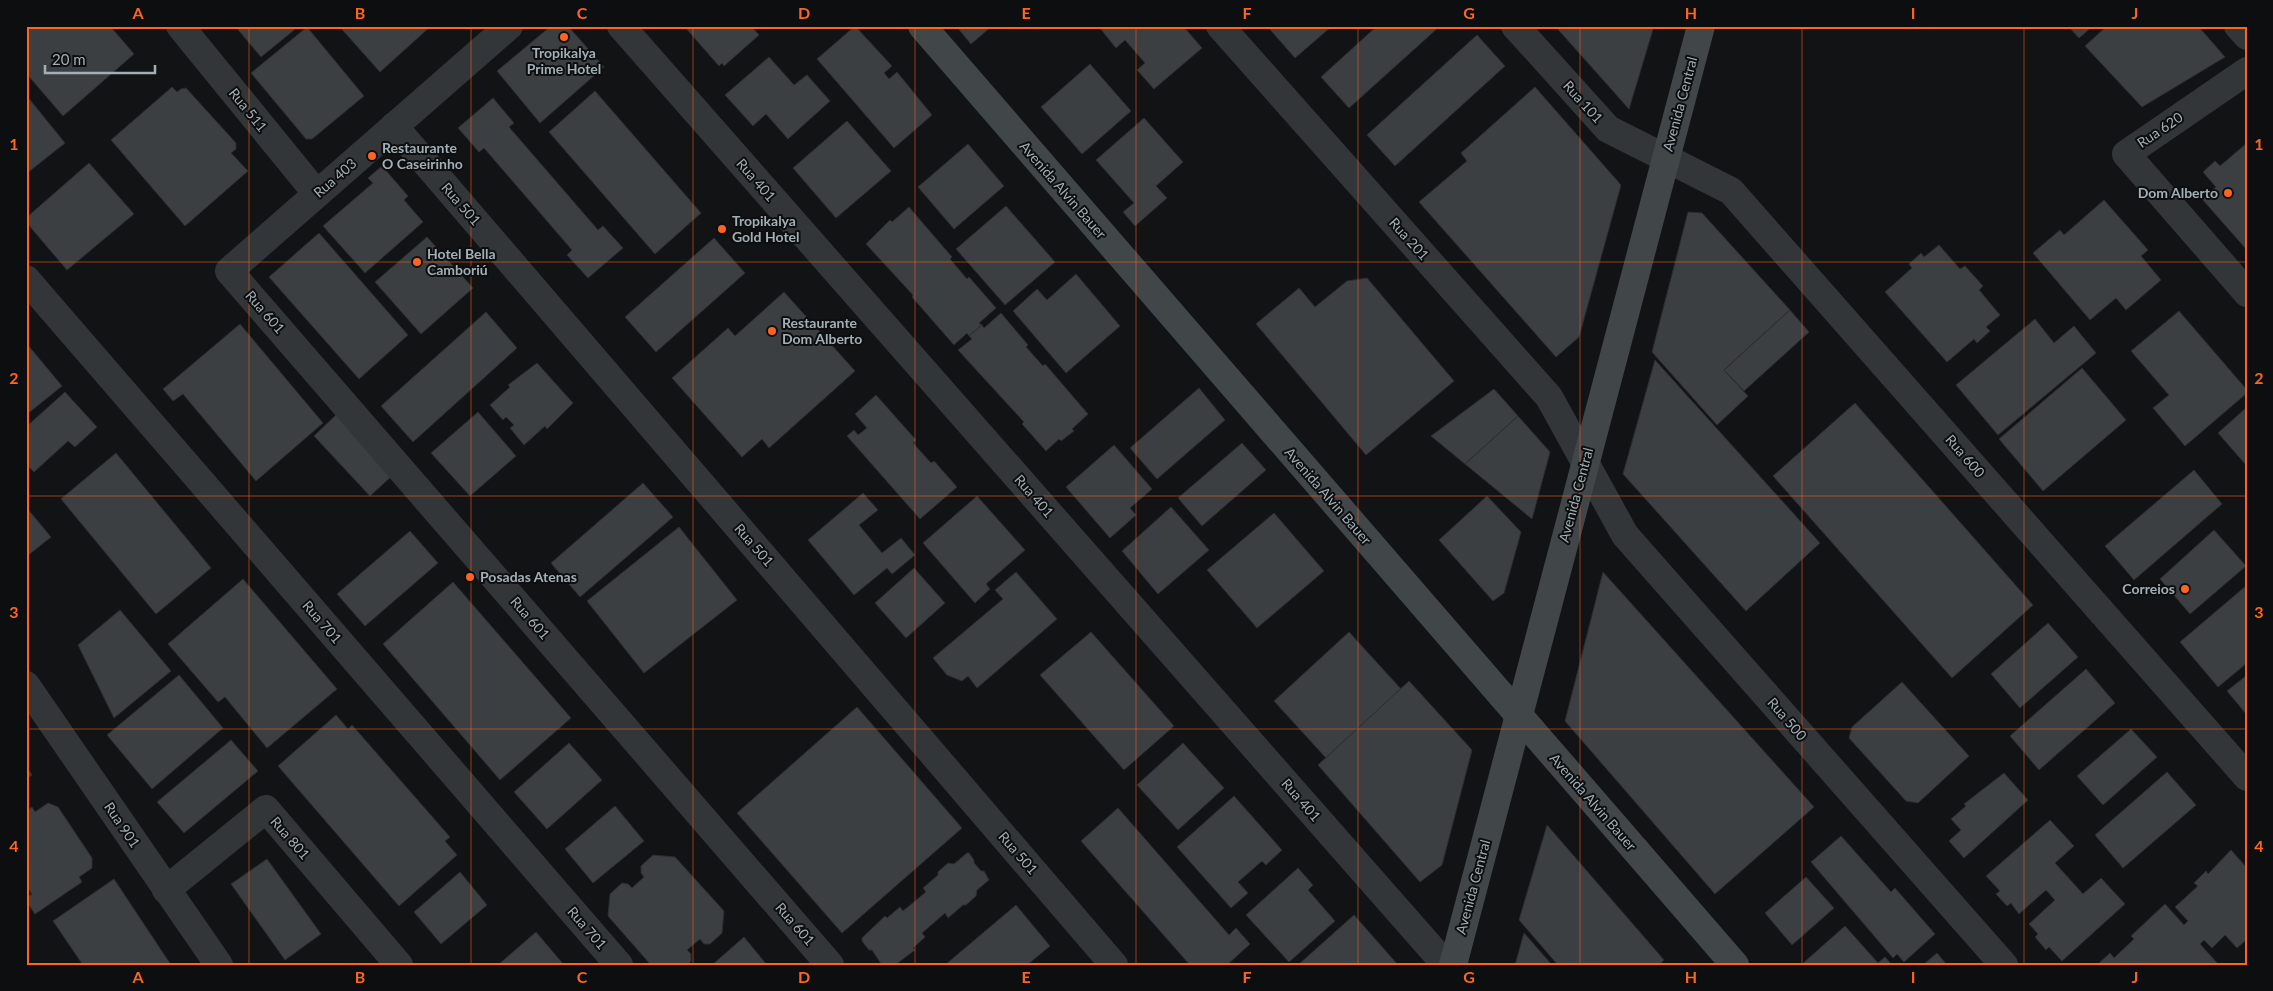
<svg xmlns="http://www.w3.org/2000/svg" width="2273" height="991" viewBox="0 0 2273 991" font-family="Lato,sans-serif">
<rect width="100%" height="100%" fill="#121314"/>
<g fill="#3c3f42" stroke="#2c2d30">
<polygon points="26,26 110,26 134,54 63,116 26,73"/>
<polygon points="235,26 299,26 261,57"/>
<polygon points="339,26 431,26 380,72"/>
<polygon points="551,26 568,26 604,67 540,123 497,71"/>
<polygon points="684,26 751,26 759,35 724,66 722,63 719,66"/>
<polygon points="855,26 892,66 884,73 889,79 897,72 932,115 894,148 817,59"/>
<polygon points="956,26 992,26 971,44"/>
<polygon points="1100,26 1183,26 1202,48 1154,89 1137,70 1145,63 1125,40 1116,48 1099,27"/>
<polygon points="1267,26 1332,26 1295,58"/>
<polygon points="1377,26 1440,26 1349,108 1321,77"/>
<polygon points="1555,26 1654,26 1629,109"/>
<polygon points="2068,26 2093,26 2079,38"/>
<polygon points="2107,26 2198,26 2225,57 2142,107 2085,46"/>
<polygon points="307,27 364,96 312,139 306,139 251,73"/>
<polygon points="1477,35 1505,66 1395,166 1367,135"/>
<polygon points="769,57 794,85 807,75 830,101 788,139 766,114 753,126 725,95"/>
<polygon points="1090,64 1131,111 1082,154 1041,107"/>
<polygon points="172,87 177,92 181,89 186,88 236,143 236,149 231,153 248,171 185,226 111,140"/>
<polygon points="1535,87 1621,185 1579,337 1556,357 1419,202 1467,161 1461,153"/>
<polygon points="595,91 701,213 655,254 549,132"/>
<polygon points="26,95 65,143 26,174"/>
<polygon points="493,98 514,123 509,127 598,230 603,226 623,248 588,278 567,255 572,250 484,148 479,152 458,128"/>
<polygon points="1144,118 1183,162 1156,186 1167,198 1135,226 1123,212 1134,203 1096,160"/>
<polygon points="847,121 891,171 836,218 793,168"/>
<polygon points="2247,143 2247,250 2202,199 2216,187 2203,172 2215,161 2220,166"/>
<polygon points="968,144 1004,186 954,229 918,187"/>
<polygon points="89,163 134,214 67,270 26,222 26,218"/>
<polygon points="382,166 408,196 404,200 423,222 365,273 323,226 373,183 368,178"/>
<polygon points="2104,200 2148,250 2141,256 2161,280 2126,310 2116,298 2090,320 2033,253 2060,230 2064,235"/>
<polygon points="1006,206 1055,262 1005,305 956,249"/>
<polygon points="909,207 952,257 950,259 967,279 969,277 996,308 979,323 982,325 969,336 967,333 954,345 912,297 913,295 866,244 890,220 892,222"/>
<polygon points="1688,212 1702,213 1790,310 1724,370 1748,396 1717,425 1652,352"/>
<polygon points="319,233 408,335 359,379 269,277"/>
<polygon points="427,237 473,288 421,334 375,282"/>
<polygon points="714,238 745,273 656,352 625,317"/>
<polygon points="1939,245 1960,269 1965,266 1983,286 1979,290 2000,315 1986,327 1990,331 1977,343 1974,339 1947,362 1885,292 1912,268 1909,264 1921,253 1924,257"/>
<polygon points="1076,274 1120,326 1066,373 1013,311 1037,289 1047,300"/>
<polygon points="1367,278 1454,381 1366,455 1256,324 1299,288 1315,307 1347,281"/>
<polygon points="784,292 855,371 769,448 762,439 742,457 672,378 728,328 735,336"/>
<polygon points="1790,310 1809,332 1744,391 1724,370"/>
<polygon points="2179,311 2247,390 2247,393 2185,446 2153,408 2169,395 2131,351"/>
<polygon points="486,312 517,348 413,442 381,406"/>
<polygon points="1001,313 1028,345 1026,347 1043,366 1045,364 1088,414 1072,429 1074,431 1061,441 1059,439 1046,451 1022,424 1024,422 958,350 972,339 969,336 982,325 984,328"/>
<polygon points="2035,319 2054,343 2074,326 2096,353 1998,435 1956,385"/>
<polygon points="240,324 323,423 256,481 183,394 173,401 163,389"/>
<polygon points="27,344 62,386 26,415 26,345"/>
<polygon points="1655,360 1820,543 1746,611 1623,474"/>
<polygon points="537,363 573,403 547,429 545,426 524,445 510,428 514,425 506,417 503,420 490,405 510,387 508,385"/>
<polygon points="2082,368 2126,420 2043,491 1999,439"/>
<polygon points="1199,388 1225,420 1157,479 1130,448"/>
<polygon points="1494,389 1518,416 1465,464 1431,436"/>
<polygon points="65,392 97,427 75,447 68,441 34,472 26,464 26,427"/>
<polygon points="876,395 916,440 913,443 931,463 934,461 957,487 920,519 847,436 854,430 858,435 867,428 855,414"/>
<polygon points="1855,403 2033,605 1952,678 1773,476"/>
<polygon points="2247,407 2247,466 2218,433"/>
<polygon points="478,412 516,456 470,496 431,453"/>
<polygon points="338,413 394,474 370,496 314,436"/>
<polygon points="1518,416 1550,452 1532,519 1465,464"/>
<polygon points="1242,443 1266,470 1202,526 1178,498"/>
<polygon points="1114,445 1152,489 1130,508 1136,515 1110,538 1066,487"/>
<polygon points="116,453 211,568 156,614 61,499"/>
<polygon points="2194,470 2222,504 2134,580 2105,546"/>
<polygon points="643,483 673,517 580,597 551,563"/>
<polygon points="863,493 878,510 859,525 882,553 901,538 915,555 892,574 887,568 854,595 808,540"/>
<polygon points="977,496 1025,550 986,584 990,589 975,603 923,543"/>
<polygon points="1487,496 1521,532 1504,593 1493,601 1439,540"/>
<polygon points="26,507 51,537 26,557"/>
<polygon points="1171,507 1209,550 1158,594 1122,551"/>
<polygon points="1274,513 1324,571 1257,628 1207,570"/>
<polygon points="679,527 737,600 644,673 587,601"/>
<polygon points="2214,530 2246,566 2190,614 2160,579"/>
<polygon points="410,531 438,563 365,626 337,594"/>
<polygon points="914,568 945,603 906,638 875,603"/>
<polygon points="1016,572 1057,619 977,688 968,676 962,681 947,675 933,658 1003,599 995,590"/>
<polygon points="1603,572 1814,807 1715,894 1565,721"/>
<polygon points="243,579 337,689 267,748 225,697 218,702 168,644"/>
<polygon points="453,582 571,718 500,780 383,644"/>
<polygon points="2247,585 2247,663 2218,687 2180,642"/>
<polygon points="120,610 171,671 114,718 78,645"/>
<polygon points="2048,623 2078,657 2020,708 1991,674"/>
<polygon points="1091,632 1174,726 1124,770 1040,675"/>
<polygon points="1349,632 1401,689 1326,758 1274,701"/>
<polygon points="2086,669 2115,703 2039,770 2010,736"/>
<polygon points="179,675 223,728 152,789 107,735"/>
<polygon points="2247,675 2247,715 2227,691"/>
<polygon points="1409,681 1472,750 1442,865 1420,882 1318,765"/>
<polygon points="1902,682 1969,756 1918,803 1906,801 1849,738 1852,727"/>
<polygon points="857,707 962,828 842,933 737,813"/>
<polygon points="336,715 348,729 352,725 450,837 445,841 457,855 399,906 278,766"/>
<polygon points="2131,729 2157,757 2103,805 2077,776"/>
<polygon points="231,740 258,771 184,833 157,802"/>
<polygon points="569,743 602,780 547,829 514,792"/>
<polygon points="1183,743 1224,788 1178,830 1137,785"/>
<polygon points="26,766 32,775 26,779"/>
<polygon points="2167,772 2196,805 2123,868 2095,835"/>
<polygon points="2004,773 2028,800 1964,858 1949,841 1961,830 1951,819 1966,806 1964,804"/>
<polygon points="1234,796 1282,850 1266,865 1262,861 1238,882 1248,893 1231,908 1177,847"/>
<polygon points="48,803 58,807 92,858 92,868 79,877 82,882 35,914 26,901 26,898 32,894 26,886 26,811 32,807 35,812"/>
<polygon points="615,806 644,841 593,883 565,849"/>
<polygon points="1118,808 1229,935 1236,928 1250,944 1227,965 1190,965 1081,841"/>
<polygon points="2050,820 2074,846 2055,863 2083,894 2101,878 2125,904 2062,961 2049,947 2046,950 2035,937 2038,934 2029,924 2055,900 2046,890 2019,914 2011,903 2007,906 1996,894 2000,891 1986,876"/>
<polygon points="1547,825 1664,960 1659,965 1558,965 1519,920"/>
<polygon points="1841,836 1891,892 1895,888 1935,934 1904,962 1897,954 1893,958 1811,862"/>
<polygon points="2231,850 2247,868 2247,943 2245,941 2237,948 2225,935 2212,948 2204,940 2200,944 2219,965 2097,965 2110,953 2114,958 2134,939 2131,936 2165,904 2184,925 2188,921 2175,907 2198,886 2194,883 2206,871 2208,874"/>
<polygon points="967,853 969,853 974,860 974,863 981,871 984,871 989,880 977,890 976,896 966,905 963,905 948,918 945,913 922,933 925,937 913,948 915,950 895,965 882,965 872,950 869,950 862,941 862,938 885,916 887,918 900,907 903,911 926,892 923,888 938,875 938,872 948,863 954,864"/>
<polygon points="653,855 675,857 724,911 722,933 710,944 704,944 700,939 687,950 691,954 691,961 687,965 651,965 608,916 610,894 622,883 628,884 632,888 644,877 641,873 641,866"/>
<polygon points="267,859 321,934 285,960 231,884"/>
<polygon points="1298,868 1313,885 1308,890 1335,921 1289,962 1246,915"/>
<polygon points="460,872 487,905 441,944 414,912"/>
<polygon points="1806,877 1834,908 1792,945 1765,913"/>
<polygon points="114,879 171,965 83,965 53,921"/>
<polygon points="1016,905 1050,946 1027,965 945,965"/>
<polygon points="1354,915 1398,965 1298,965"/>
<polygon points="1845,926 1878,963 1885,957 1892,965 1801,965"/>
<polygon points="536,932 564,965 498,965"/>
<polygon points="1524,933 1552,965 1515,965"/>
<polygon points="744,937 767,965 712,965"/>
<polygon points="1937,953 1947,965 1923,965"/>
</g>
<g fill="none" stroke-linecap="round" stroke-linejoin="round">
<g stroke="#333639" stroke-width="28">
<polyline points="180,26 317,194"/>
<polyline points="509,26 229,271 830,965"/>
<polyline points="621,26 1446,965"/>
<polyline points="1220,26 1549,397 1625,535 2004,965"/>
<polyline points="1515,26 1608,129 1731,191 2247,777"/>
<polyline points="2238,26 2247,36"/>
<polyline points="2247,71 2126,154 2247,293"/>
<polyline points="394,126 1114,965"/>
<polyline points="26,279 619,965"/>
<polyline points="26,685 219,965"/>
<polyline points="166,890 266,809 399,965"/>
</g>
<g stroke="#414649" stroke-width="28">
<polyline points="922,26 1735,965"/>
<polyline points="1453,965 1701,26"/>
</g>
</g>
<path fill="none" stroke="#ff651f" stroke-width="1" stroke-opacity="0.55" d="M249,26V965M471,26V965M693,26V965M915,26V965M1136,26V965M1358,26V965M1580,26V965M1802,26V965M2024,26V965M26,262H2247M26,496H2247M26,729H2247"/>
<g fill="#ff651f" stroke="#0d0e0f" stroke-width="2">
<circle cx="564" cy="37" r="5"/>
<circle cx="372" cy="156" r="5"/>
<circle cx="2228" cy="193" r="5"/>
<circle cx="722" cy="229" r="5"/>
<circle cx="417" cy="262" r="5"/>
<circle cx="772" cy="331" r="5"/>
<circle cx="470" cy="577" r="5"/>
<circle cx="2185" cy="589" r="5"/>
</g>
<g text-anchor="middle" stroke-width="4" stroke-linejoin="round" paint-order="stroke">
<g font-size="14" font-weight="bold" fill="#a2afb6" stroke="#0d0e0f" text-anchor="start">
<text x="564" y="58" text-anchor="middle">Tropikalya<tspan x="564" dy="16">Prime Hotel</tspan></text>
<text x="382" y="153">Restaurante<tspan x="382" dy="16">O Caseirinho</tspan></text>
<text x="2218" y="198" text-anchor="end">Dom Alberto</text>
<text x="732" y="226">Tropikalya<tspan x="732" dy="16">Gold Hotel</tspan></text>
<text x="427" y="259">Hotel Bella<tspan x="427" dy="16">Camboriú</tspan></text>
<text x="782" y="328">Restaurante<tspan x="782" dy="16">Dom Alberto</tspan></text>
<text x="480" y="582">Posadas Atenas</text>
<text x="2175" y="594" text-anchor="end">Correios</text>
</g>
<g font-size="14" fill="#a2afb6" stroke="#0d0e0f">
<text transform="translate(1583 102) rotate(48)" y="5">Rua 101</text>
<text transform="translate(1680 104) rotate(-75)" y="5">Avenida Central</text>
<text transform="translate(248 110) rotate(51)" y="5">Rua 511</text>
<text transform="translate(2160 130) rotate(-34)" y="5">Rua 620</text>
<text transform="translate(335 178) rotate(-41)" y="5">Rua 403</text>
<text transform="translate(756 180) rotate(49)" y="5">Rua 401</text>
<text transform="translate(1063 190) rotate(49)" y="5">Avenida Alvin Bauer</text>
<text transform="translate(461 204) rotate(49)" y="5">Rua 501</text>
<text transform="translate(1409 239) rotate(48)" y="5">Rua 201</text>
<text transform="translate(265 312) rotate(49)" y="5">Rua 601</text>
<text transform="translate(1965 456) rotate(49)" y="5">Rua 600</text>
<text transform="translate(1576 495) rotate(-75)" y="5">Avenida Central</text>
<text transform="translate(1034 496) rotate(49)" y="5">Rua 401</text>
<text transform="translate(1328 496) rotate(49)" y="5">Avenida Alvin Bauer</text>
<text transform="translate(754 545) rotate(49)" y="5">Rua 501</text>
<text transform="translate(530 618) rotate(49)" y="5">Rua 601</text>
<text transform="translate(322 622) rotate(49)" y="5">Rua 701</text>
<text transform="translate(1787 719) rotate(49)" y="5">Rua 500</text>
<text transform="translate(1301 800) rotate(49)" y="5">Rua 401</text>
<text transform="translate(1593 802) rotate(49)" y="5">Avenida Alvin Bauer</text>
<text transform="translate(122 825) rotate(56)" y="5">Rua 901</text>
<text transform="translate(290 838) rotate(49)" y="5">Rua 801</text>
<text transform="translate(1018 853) rotate(49)" y="5">Rua 501</text>
<text transform="translate(1473 887) rotate(-75)" y="5">Avenida Central</text>
<text transform="translate(795 924) rotate(49)" y="5">Rua 601</text>
<text transform="translate(587 928) rotate(49)" y="5">Rua 701</text>
</g>
</g>
<rect width="2273" height="991" fill="none" stroke="#0d0e0f" stroke-width="55"/>
<path d="M45 65v8h110v-8" fill="none" stroke="#a2afb6" stroke-width="2.5"/>
<text x="52" y="65" font-size="15" fill="#a2afb6" stroke="#0d0e0f" stroke-width="4" paint-order="stroke">20 m</text>
<rect x="28" y="28" width="2218" height="936" fill="none" stroke="#ff651f" stroke-width="2"/>
<g font-size="16" text-anchor="middle" font-weight="bold" fill="#ff651f">
<text x="138" y="19">A</text>
<text x="360" y="19">B</text>
<text x="582" y="19">C</text>
<text x="804" y="19">D</text>
<text x="1026" y="19">E</text>
<text x="1247" y="19">F</text>
<text x="1469" y="19">G</text>
<text x="1691" y="19">H</text>
<text x="1913" y="19">I</text>
<text x="2135" y="19">J</text>
<text x="14" y="150">1</text>
<text x="2259" y="150">1</text>
<text x="14" y="384">2</text>
<text x="2259" y="384">2</text>
<text x="14" y="618">3</text>
<text x="2259" y="618">3</text>
<text x="14" y="852">4</text>
<text x="2259" y="852">4</text>
<text x="138" y="983">A</text>
<text x="360" y="983">B</text>
<text x="582" y="983">C</text>
<text x="804" y="983">D</text>
<text x="1026" y="983">E</text>
<text x="1247" y="983">F</text>
<text x="1469" y="983">G</text>
<text x="1691" y="983">H</text>
<text x="1913" y="983">I</text>
<text x="2135" y="983">J</text>
</g>
</svg>
